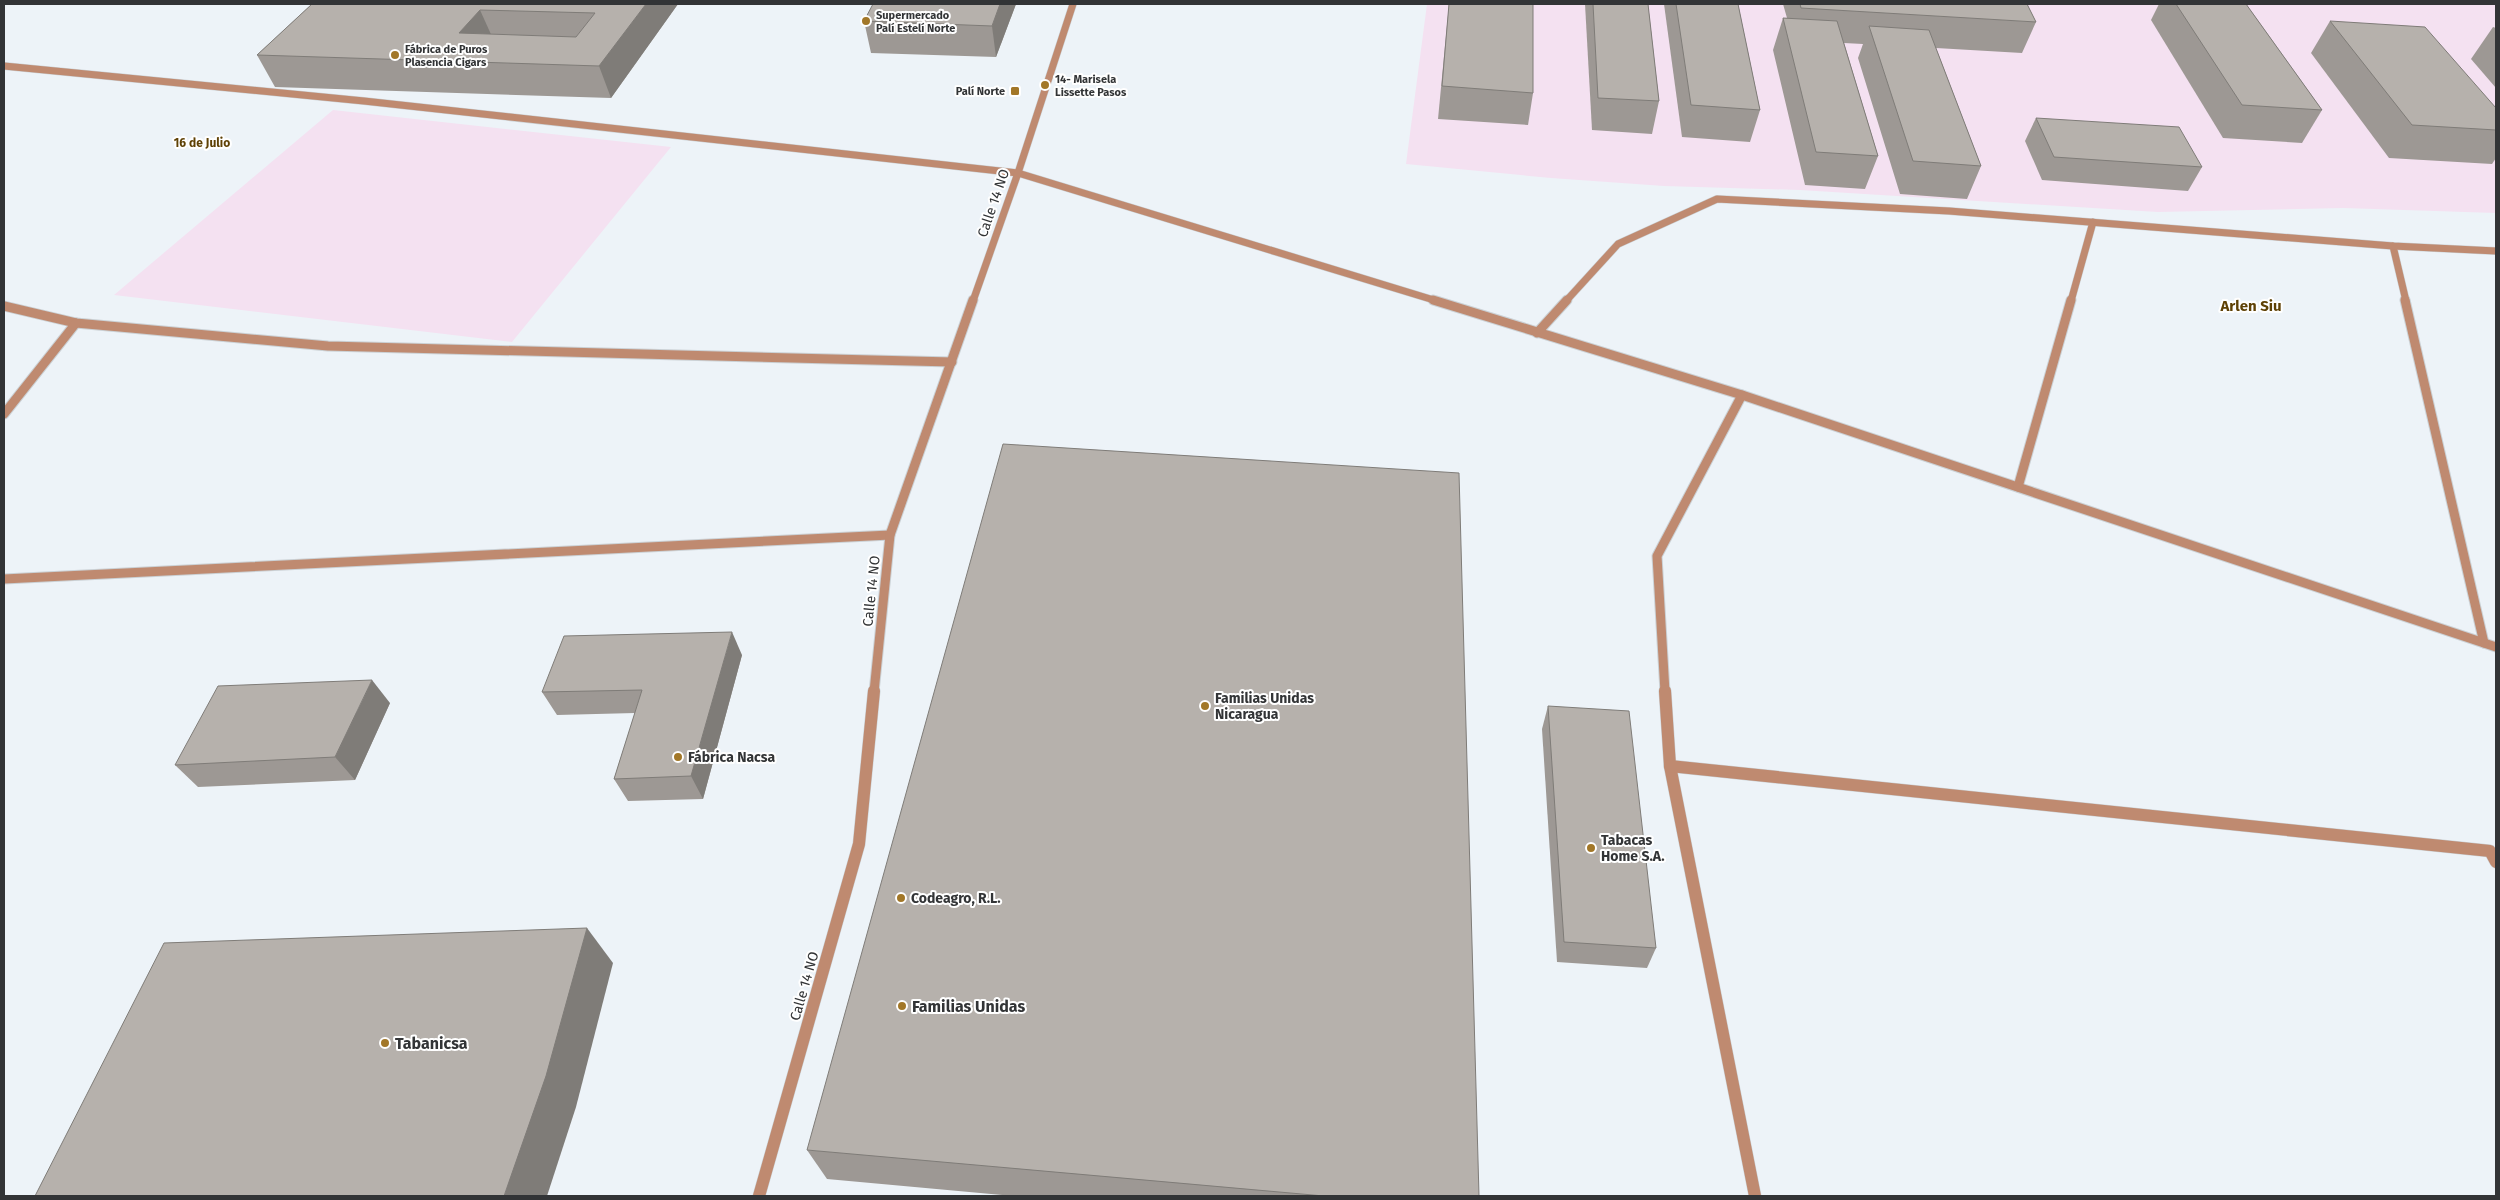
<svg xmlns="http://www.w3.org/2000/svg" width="2500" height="1200" viewBox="0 0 2500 1200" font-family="'Fira Sans',sans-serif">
<rect width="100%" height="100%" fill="#edf3f8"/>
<g fill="#f4e1f1">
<polygon points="1427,4 2496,4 2496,213 2343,208 2158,212 1800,190 1664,186 1551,178 1406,164"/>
<polygon points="333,110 671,147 512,342 114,295"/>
</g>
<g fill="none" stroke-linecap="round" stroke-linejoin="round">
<g stroke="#cbd1d5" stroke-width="8">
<g id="minor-far2">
<polyline points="4,66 364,101 1018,173 1437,301"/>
<polyline points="2393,246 2406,301"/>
<polyline points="973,301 1018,173 1073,4"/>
<polyline points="1566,301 1618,244 1717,199 1949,211 2393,246 2496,251"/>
<polyline points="2071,301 2093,222"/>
</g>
</g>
<g stroke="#cbd1d5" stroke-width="11">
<g id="minor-far1">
<polyline points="1433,300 1742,395 2496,647"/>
<polyline points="2405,300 2484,643"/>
<polyline points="4,306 76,323 328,346 952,362"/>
<polyline points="1537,333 1567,300"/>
<polyline points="4,414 76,323"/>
<polyline points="2018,487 2071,300"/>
<polyline points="4,579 890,535"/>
<polyline points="874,692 890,535 973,300"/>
<polyline points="1665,692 1657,556 1742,395"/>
</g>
</g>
<g stroke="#cbd1d5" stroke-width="13">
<g id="minor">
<polyline points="1665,691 1670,766 1755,1196"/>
<polyline points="1670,766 2490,851 2496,862"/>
<polyline points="759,1196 859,844 874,691"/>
</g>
</g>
<use href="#minor-far2" stroke="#bf8a70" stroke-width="7"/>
<use href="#minor-far1" stroke="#bf8a70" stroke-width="9"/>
<use href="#minor" stroke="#bf8a70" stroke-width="12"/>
</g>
<g fill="#9d9894">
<polygon points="312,4 678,4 611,98 275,87 257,55"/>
<polygon points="1016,4 996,57 871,53 864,21"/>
<polygon points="1449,4 1533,93 1528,125 1438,119"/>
<polygon points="1585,4 1648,4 1659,101 1652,134 1592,130"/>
<polygon points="1664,4 1738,4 1760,110 1750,142 1682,137"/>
<polygon points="1783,4 2027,4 2036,22 2022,53 1936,48 1981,166 1967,199 1900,194 1858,58 1863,44 1844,43 1878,156 1865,189 1805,185 1773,50 1783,18 1787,18"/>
<polygon points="2159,4 2246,4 2322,110 2302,143 2223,138 2151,20"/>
<polygon points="2330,21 2496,108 2496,158 2492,164 2389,158 2311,53"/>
<polygon points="2493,27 2496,28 2496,88 2471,59"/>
<polygon points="2036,118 2202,167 2188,191 2042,180 2025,141"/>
<polygon points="742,655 703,799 628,801 614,779 635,713 557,715 542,692"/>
<polygon points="390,703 355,780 198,787 175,765"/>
<polygon points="1548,706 1656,948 1647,968 1557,962 1542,729"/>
<polygon points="807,1150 1479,1196 1013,1196 827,1179"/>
</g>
<g fill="#7f7c78">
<polygon points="646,4 678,4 611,98 599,66"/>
<polygon points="1000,4 1016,4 996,57 992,26"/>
<polygon points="480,10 494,41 459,33"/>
<polygon points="732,632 742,655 703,799 691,776"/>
<polygon points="372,680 390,703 355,780 335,757"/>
<polygon points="587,928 613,963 576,1107 547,1196 504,1196"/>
</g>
<g fill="#b6b1ac" stroke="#7f7c78" fill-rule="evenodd">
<path d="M312,4H646L599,66L257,55ZM480,10L595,13L576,37L459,33Z"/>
<polygon points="873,4 1000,4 992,26 864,21"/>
<polygon points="1449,4 1533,4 1533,93 1442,86"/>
<polygon points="1593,4 1648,4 1659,101 1598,98"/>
<polygon points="1676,4 1738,4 1760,110 1691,105"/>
<polygon points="1800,4 2027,4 2036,22 1801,8"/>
<polygon points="2176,4 2246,4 2322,110 2242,105"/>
<polygon points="1783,18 1837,21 1878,156 1816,152"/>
<polygon points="2330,21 2425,27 2496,108 2496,130 2412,125"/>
<polygon points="1869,26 1929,30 1981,166 1913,161"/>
<polygon points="2036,118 2179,127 2202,167 2054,157"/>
<polygon points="1003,444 1459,473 1479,1196 1324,1196 807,1150"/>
<polygon points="732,632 691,776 614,779 642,690 542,692 564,636"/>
<polygon points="372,680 335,757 175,765 218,686"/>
<polygon points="1548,706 1629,711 1656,948 1564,942"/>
<polygon points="587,928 546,1076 504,1196 35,1196 164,943"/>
</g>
<g fill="#a27728" stroke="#fff" stroke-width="2">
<circle cx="866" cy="21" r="5"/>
<circle cx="395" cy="55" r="5"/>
<circle cx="1045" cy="85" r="5"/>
<rect x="1010" y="86" width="10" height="10" rx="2.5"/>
<circle cx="1205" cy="706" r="5"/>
<circle cx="678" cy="757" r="5"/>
<circle cx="1591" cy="848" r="5"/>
<circle cx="901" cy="898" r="5"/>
<circle cx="902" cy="1006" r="5"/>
<circle cx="385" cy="1043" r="5"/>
</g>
<g text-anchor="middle" stroke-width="4" stroke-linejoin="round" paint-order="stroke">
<g font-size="11" font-weight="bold" fill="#323436" stroke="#fff" text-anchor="start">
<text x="876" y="19">Supermercado<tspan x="876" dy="13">Palí Estelí Norte</tspan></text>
<text x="405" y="53">Fábrica de Puros<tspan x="405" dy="13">Plasencia Cigars</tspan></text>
<text x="1055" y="83">14- Marisela<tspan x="1055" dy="13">Lissette Pasos</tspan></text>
<text x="1005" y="95" text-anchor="end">Palí Norte</text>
</g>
<g font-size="12" font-weight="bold" fill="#5e4105" stroke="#fff">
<text x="202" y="147">16 de Julio</text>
</g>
<g font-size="14" fill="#323436" stroke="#fff">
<text transform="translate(993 203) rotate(-71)" y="5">Calle 14 NO</text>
<text transform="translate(871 591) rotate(-84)" y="5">Calle 14 NO</text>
<text transform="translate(804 986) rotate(-74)" y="5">Calle 14 NO</text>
</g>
<g font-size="14" font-weight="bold" fill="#323436" stroke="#fff" text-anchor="start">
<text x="1215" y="703">Familias Unidas<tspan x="1215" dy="16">Nicaragua</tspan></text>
<text x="688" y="762">Fábrica Nacsa</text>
<text x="1601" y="845">Tabacas<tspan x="1601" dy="16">Home S.A.</tspan></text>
<text x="911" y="903">Codeagro, R.L.</text>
</g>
<g font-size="15" font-weight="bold" fill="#5e4105" stroke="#fff">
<text x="2251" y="311">Arlen Siu</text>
</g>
<g font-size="16" font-weight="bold" fill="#323436" stroke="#fff" text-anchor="start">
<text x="912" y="1012">Familias Unidas</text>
<text x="395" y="1049">Tabanicsa</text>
</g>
</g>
<rect width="2500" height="1200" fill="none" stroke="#323436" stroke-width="10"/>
</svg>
